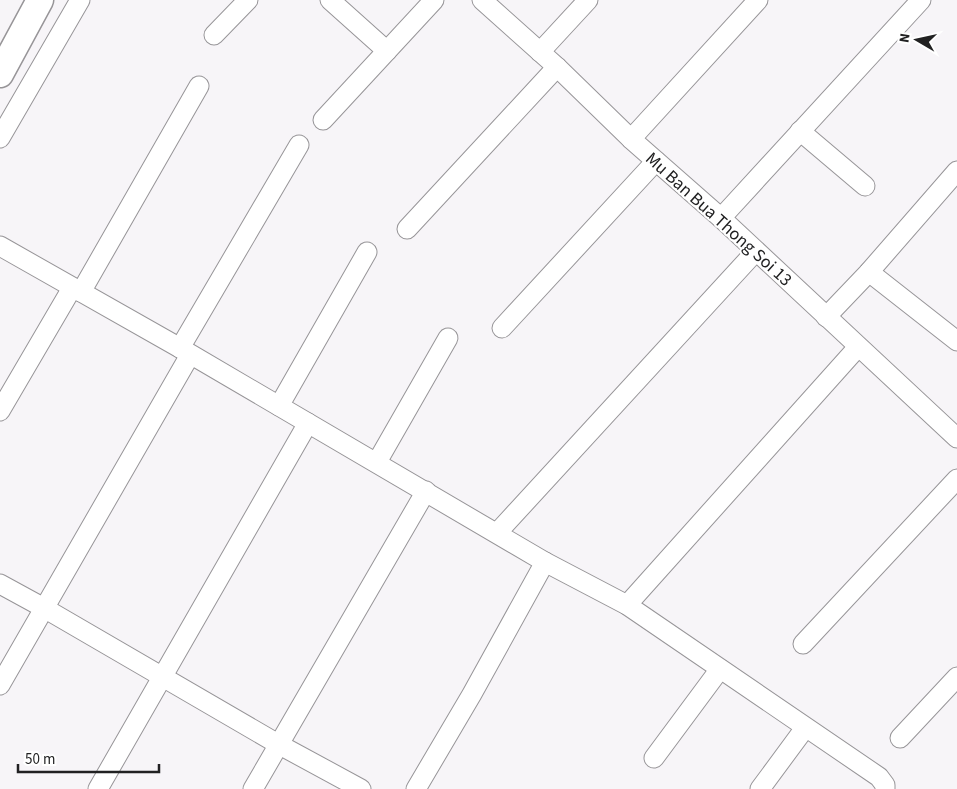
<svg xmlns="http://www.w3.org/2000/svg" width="957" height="789" viewBox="0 0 957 789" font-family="'Source Sans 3',sans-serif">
<rect width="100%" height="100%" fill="#f7f5f8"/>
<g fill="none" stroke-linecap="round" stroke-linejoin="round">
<g stroke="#979598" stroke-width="21">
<g id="street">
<polyline points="330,0 387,51"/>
<polyline points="482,0 557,67 631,139 721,218 957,438"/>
<polyline points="214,35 248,0"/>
<polyline points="540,52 588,0"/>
<polyline points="323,120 434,0"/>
<polyline points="800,131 865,186"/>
<polyline points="0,138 80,0"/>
<polyline points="631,139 758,0"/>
<polyline points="721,218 921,0"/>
<polyline points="407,229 557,67"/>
<polyline points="0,246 180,348 545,562 627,605 879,777 885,785 885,789"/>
<polyline points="869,272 957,341"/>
<polyline points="81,292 199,86"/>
<polyline points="826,317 869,272 957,171"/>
<polyline points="502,328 656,161"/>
<polyline points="180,348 299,145"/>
<polyline points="279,406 367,252"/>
<polyline points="0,411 72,288"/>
<polyline points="377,462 448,338"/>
<polyline points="497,533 756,251"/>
<polyline points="0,584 44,608 278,744 361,789"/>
<polyline points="627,605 858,347"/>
<polyline points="803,644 957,479"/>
<polyline points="0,685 190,355"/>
<polyline points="900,738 957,677"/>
<polyline points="654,758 720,669"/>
<polyline points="98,789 308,423"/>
<polyline points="253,789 426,491"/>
<polyline points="416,789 472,694 545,562"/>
<polyline points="760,789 805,728"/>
</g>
</g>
<g stroke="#979598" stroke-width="29">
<polyline id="secondary" points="0,74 40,0"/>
</g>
<use href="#street" stroke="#fff" stroke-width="19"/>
<use href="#secondary" stroke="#fff" stroke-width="26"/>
</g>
<g text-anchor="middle" stroke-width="4" stroke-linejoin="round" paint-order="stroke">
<g font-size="18" fill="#212122" stroke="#fff">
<text transform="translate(719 219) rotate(42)" y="6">Mu Ban Bua Thong Soi 13</text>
</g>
</g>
<g transform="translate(917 40) rotate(279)" stroke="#ffffff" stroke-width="4" paint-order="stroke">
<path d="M0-4L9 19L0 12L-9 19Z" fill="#212122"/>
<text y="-8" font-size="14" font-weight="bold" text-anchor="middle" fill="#212122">N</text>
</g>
<path d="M18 764v8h141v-8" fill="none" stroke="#212122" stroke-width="2.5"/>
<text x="25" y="764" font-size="15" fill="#212122" stroke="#ffffff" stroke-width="4" paint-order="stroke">50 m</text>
</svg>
